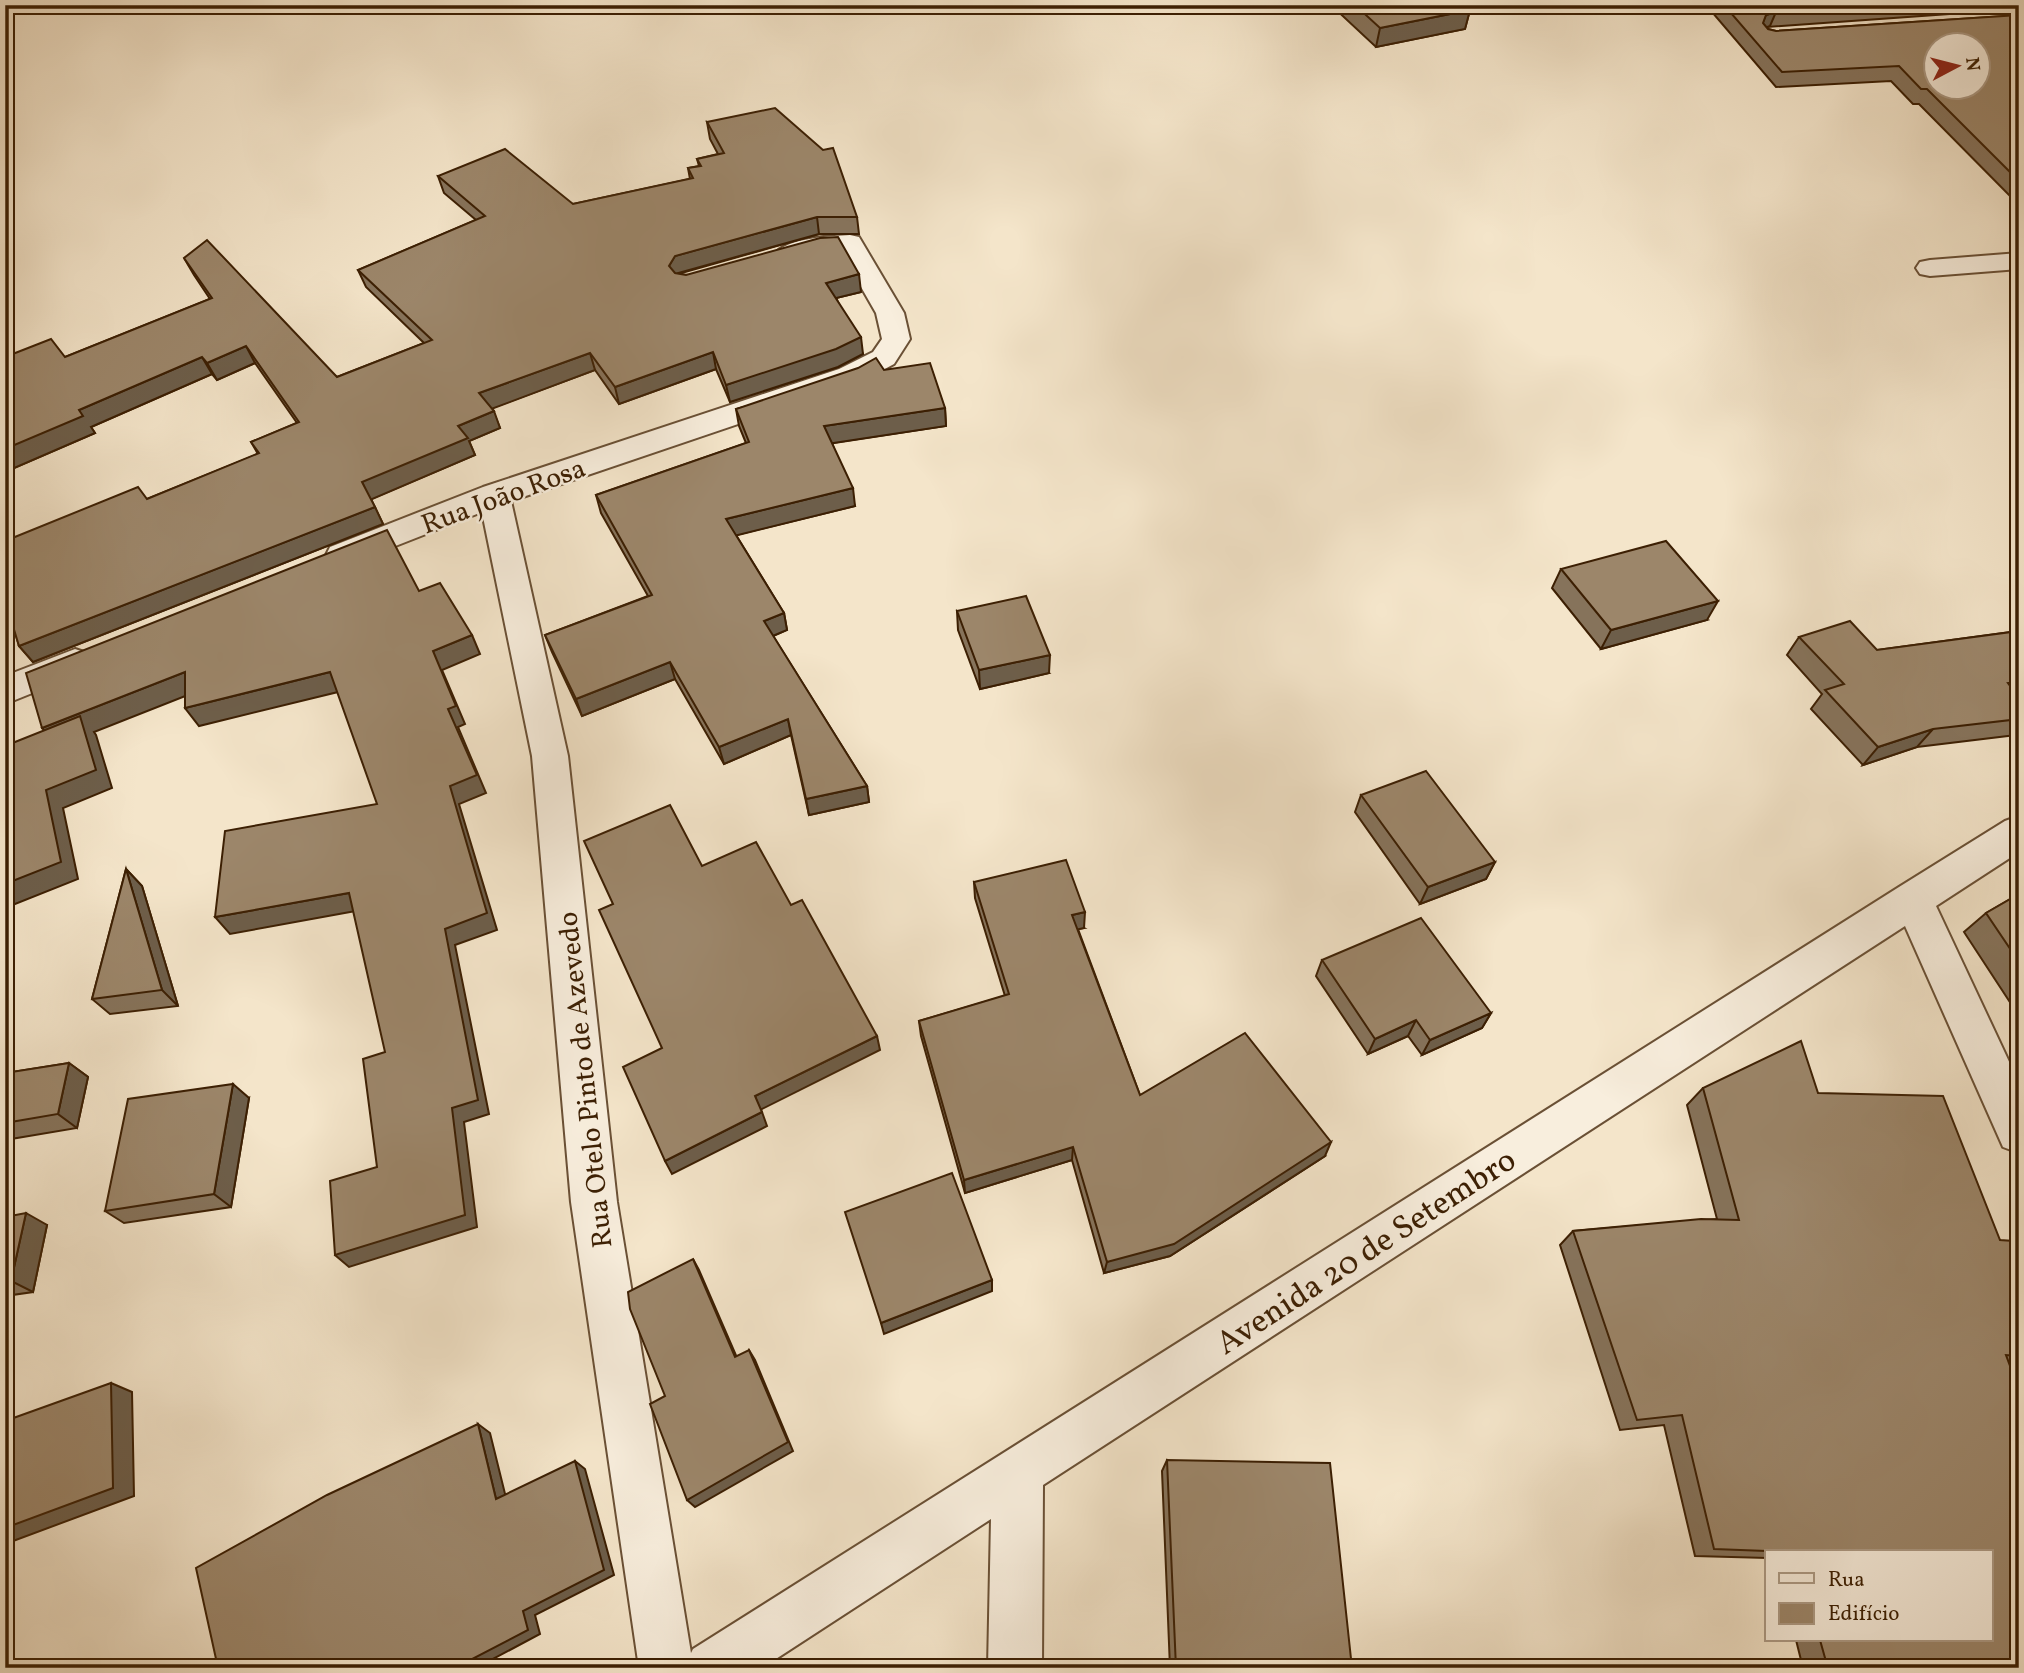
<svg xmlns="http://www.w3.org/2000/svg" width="2024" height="1673" viewBox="0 0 2024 1673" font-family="Vollkorn,serif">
<rect width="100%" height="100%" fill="#f4e5ca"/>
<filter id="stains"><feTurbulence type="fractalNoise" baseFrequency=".00286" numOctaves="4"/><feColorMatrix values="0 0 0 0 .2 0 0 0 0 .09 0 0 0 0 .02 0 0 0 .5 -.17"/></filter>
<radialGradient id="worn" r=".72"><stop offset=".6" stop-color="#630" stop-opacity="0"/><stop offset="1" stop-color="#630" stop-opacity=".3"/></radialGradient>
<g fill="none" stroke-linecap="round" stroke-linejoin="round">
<g stroke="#6a5035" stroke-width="4">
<g id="minor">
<path d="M850,235L859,237L904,313L910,339L894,364L859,383L511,501L568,756L617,1202L691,1653L693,1649L1899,887L2005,821L2019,816V852L1936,906L2019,1083V1153L2003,1147L1905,926L1043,1485L1042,1668H988L991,1519L762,1668H639L571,1202L532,756L482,512L342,567L330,563L326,555L330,547L483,487L839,369L873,352L882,339L876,313L841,252C821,253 799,264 779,260L775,254C786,238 831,236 850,235Z"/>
<polygon points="2019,253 2019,269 1930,276 1920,274 1916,268 1920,262 1930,260"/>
<polygon points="75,649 87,653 93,662 87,671 5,704 5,676"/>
</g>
</g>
<use href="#minor" fill="#f8eedd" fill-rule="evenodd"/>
</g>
<g fill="#86735b" stroke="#3c1f03" stroke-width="2">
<polygon points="1331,5 1466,5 1470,10 1465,29 1376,47"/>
<polygon points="1706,5 2019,5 2019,9 1766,27 1768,29 1776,31 2019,15 2019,205 1919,104 1913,104 1891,81 1776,87"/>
<polygon points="707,122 857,217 859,234 819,234 678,274 861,292 836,298 863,354 838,367 730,402 716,369 619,404 595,370 492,408 500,428 469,441 475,455 371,499 383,524 33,662 19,646 11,619 5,622 5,541 147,499 258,454 251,442 297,423 255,363 217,380 212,374 91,427 95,433 5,472 65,357 210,299 194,275 184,258 337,377 424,343 366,287 358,270 476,220 444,193 438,176 573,204 690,179 688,168 699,166 697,159 718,154 710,139"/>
<polygon points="884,370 945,408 946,426 832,443 855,506 736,535 784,613 787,630 773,636 867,786 869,802 809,815 791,735 724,764 675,679 582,716 552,652 545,635 648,596 601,513 596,495 746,443 739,426 736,409"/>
<polygon points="1561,569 1707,620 1601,649 1552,588"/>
<polygon points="957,611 1049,673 980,689 958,630"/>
<polygon points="2019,631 2019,732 2016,735 1917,747 1863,765 1811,709 1822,694 1787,655 1799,637 1877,650"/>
<polygon points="1361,795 1495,862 1486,879 1420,904 1355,812"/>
<polygon points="126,869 142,886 178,1006 110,1014 92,999"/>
<polygon points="974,882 1084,928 1078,929 1140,1095 1325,1156 1170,1256 1104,1273 1072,1160 965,1193 921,1036 919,1021 1005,996 975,898"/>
<polygon points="2019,894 2019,1016 1964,932 1986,913"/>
<polygon points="1322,960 1491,1013 1482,1028 1422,1055 1408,1036 1368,1054 1316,976"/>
<polygon points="69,1063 88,1077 77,1128 5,1140 5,1073"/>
<polygon points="1703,1088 1818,1093 2000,1240 2019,1252 2019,1368 2011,1368 2019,1668 1803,1668 1796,1640 1991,1640 1991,1552 1767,1552 1767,1558 1695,1556 1664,1425 1620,1430 1560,1245 1573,1231 1717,1219 1687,1105"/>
<polygon points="249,1098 231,1207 124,1223 105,1211"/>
<polygon points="5,1217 47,1225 33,1292 5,1296"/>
<polygon points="1167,1460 1352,1668 1170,1668 1162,1471"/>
</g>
<g fill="#6d5e4a" stroke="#3c1f03" stroke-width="2">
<polygon points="1470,10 1465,29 1376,47 1380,28"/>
<polygon points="1776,12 1770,26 1760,30 1766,15"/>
<polygon points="817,217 819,234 678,273 673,283 669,266 675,256"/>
<polygon points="859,274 861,292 828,300 826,283"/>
<polygon points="861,337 863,354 838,367 730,402 726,385"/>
<polygon points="246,346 255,363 217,380 207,363"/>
<polygon points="713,352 716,369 619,404 615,387"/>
<polygon points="590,353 595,370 486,411 479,393"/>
<polygon points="202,357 212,374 91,427 95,433 5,472 5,449 79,410"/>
<polygon points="945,408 946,426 827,444 824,426"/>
<polygon points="494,411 500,428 469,441 475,455 370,500 362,482 458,426"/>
<polygon points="853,488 855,506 730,537 726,519"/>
<polygon points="375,507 383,524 33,662 19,646"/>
<polygon points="5,599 19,616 5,622"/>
<polygon points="1718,601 1707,620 1601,649 1611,630"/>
<polygon points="784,613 787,630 768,638 764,621"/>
<polygon points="472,635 480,654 442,670 465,724 458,727 486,793 459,804 497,930 455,945 489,1114 464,1122 477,1227 349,1267 335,1255 452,1108 445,929 450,786 433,651"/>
<polygon points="1050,655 1049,673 980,689 979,670"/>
<polygon points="670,662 675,679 582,716 576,699"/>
<polygon points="185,672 198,691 94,732 96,735 112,788 63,808 78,879 5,908 5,884 46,790 58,747 42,728"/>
<polygon points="330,672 342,691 199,726 185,708"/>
<polygon points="788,719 791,735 724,764 719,747"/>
<polygon points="1933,729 1917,747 1863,765 1878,747"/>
<polygon points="867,786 869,802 809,815 806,799"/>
<polygon points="1495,862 1486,879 1420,904 1428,887"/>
<polygon points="126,869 142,886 178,1006 162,990"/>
<polygon points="349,893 361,910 230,934 215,917"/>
<polygon points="1085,912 1084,928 1071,931 1072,915"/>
<polygon points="1491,1013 1482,1028 1422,1055 1430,1040"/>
<polygon points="1416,1020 1408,1036 1368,1054 1375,1039"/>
<polygon points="877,1036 880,1050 760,1110 755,1096"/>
<polygon points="69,1063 88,1077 77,1128 58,1114"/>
<polygon points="233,1084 249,1098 231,1207 214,1194"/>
<polygon points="762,1112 767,1126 672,1174 665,1161"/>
<polygon points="1331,1142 1325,1156 1170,1256 1104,1273 1107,1262"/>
<polygon points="1073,1147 1072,1160 965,1193 964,1180"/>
<polygon points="26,1213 47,1225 33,1292 11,1281"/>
<polygon points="693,1259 699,1270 741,1367 735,1357"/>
<polygon points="992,1280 992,1291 884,1334 881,1323"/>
<polygon points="749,1350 755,1360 793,1451 695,1507 687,1500"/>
<polygon points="111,1383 132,1392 134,1496 5,1544 5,1528"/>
<polygon points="478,1424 490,1433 508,1506 496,1499"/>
<polygon points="575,1461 585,1469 614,1575 535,1615 540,1634 476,1668 455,1668 523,1611"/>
</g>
<g fill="#9c866a" stroke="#3c1f03" stroke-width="2" fill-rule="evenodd">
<polygon points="1355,5 1466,5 1470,10 1380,28"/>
<path d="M1724,5H1875L1776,12L1766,15L1763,23L1768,29L1776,31L2019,15V181L1927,89H1921L1899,66L1782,72ZM1936,46H1978V88H1936Z"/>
<polygon points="775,108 823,150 833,148 857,217 817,217 675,256 669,266 675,273 686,275 820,238 838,237 859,274 826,283 861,337 836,349 726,385 713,352 615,387 590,353 479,393 494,411 458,426 468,438 362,482 375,507 19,646 5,600 5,541 138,487 147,499 259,453 251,442 299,422 246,346 207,363 202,357 79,410 83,416 5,449 5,357 51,339 65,357 212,298 184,258 207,240 337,377 432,340 358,270 485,216 438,176 505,149 573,204 693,178 688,168 701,166 697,159 724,153 707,122"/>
<polygon points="876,358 884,370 930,363 945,408 824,426 853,488 726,519 784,613 764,621 867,786 806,799 788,719 719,747 670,662 576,699 545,635 652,595 596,495 749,442 736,409 858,368"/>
<polygon points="387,530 419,591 440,583 472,635 433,651 456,706 448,709 477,775 450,786 487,913 445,929 478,1100 452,1108 465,1215 335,1255 330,1181 377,1167 363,1059 385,1052 349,893 215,917 225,831 377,804 330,672 185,708 185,672 42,728 26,673"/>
<polygon points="1666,541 1718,601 1611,630 1561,569"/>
<polygon points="1026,596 1050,655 979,670 957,611"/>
<polygon points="1850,621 1877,650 2019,631 2019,682 2008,683 2019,698 2019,719 1933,729 1878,747 1825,690 1844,684 1799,637"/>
<polygon points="80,716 96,770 46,790 61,862 5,884 5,746"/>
<polygon points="1426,771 1495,862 1428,887 1361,795"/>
<polygon points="670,805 702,866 756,842 791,905 802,900 877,1036 755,1096 762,1112 665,1161 623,1067 662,1048 599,910 613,904 584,841"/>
<polygon points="1066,860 1085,912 1072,915 1140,1095 1245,1033 1331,1142 1174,1244 1107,1262 1073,1147 964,1180 919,1021 1009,994 974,882"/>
<polygon points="126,869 162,990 92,999"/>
<polygon points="2019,894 2019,962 1986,913"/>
<polygon points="1421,918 1491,1013 1430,1040 1416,1020 1375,1039 1322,960"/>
<polygon points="1801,1041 1818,1093 1943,1096 2000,1240 2014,1241 2019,1252 2019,1356 2006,1355 2019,1390 2019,1668 1846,1668 1845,1666 1827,1665 1820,1640 1991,1640 1991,1552 1797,1552 1714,1549 1682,1415 1637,1420 1573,1231 1701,1219 1739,1220 1703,1088"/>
<polygon points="69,1063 58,1114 5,1123 5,1073"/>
<polygon points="233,1084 214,1194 105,1211 128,1099"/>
<polygon points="952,1173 992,1280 881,1323 845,1212"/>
<polygon points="26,1213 11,1281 5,1282 5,1217"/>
<polygon points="693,1259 735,1357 749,1350 788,1442 687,1500 650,1404 665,1396 630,1309 628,1292"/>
<polygon points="111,1383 113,1488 5,1528 5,1421"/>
<polygon points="478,1424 496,1499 575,1461 604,1570 523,1611 528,1630 455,1668 218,1668 196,1568 327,1495"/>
<polygon points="1167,1460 1330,1463 1352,1668 1176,1668"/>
</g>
<g text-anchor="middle" stroke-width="5" stroke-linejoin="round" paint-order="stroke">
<g font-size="28" fill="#3c1f03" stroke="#f8eedd">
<text transform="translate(503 495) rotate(-20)" y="10">Rua João Rosa</text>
<text transform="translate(584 1080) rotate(-96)" y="10">Rua Otelo Pinto de Azevedo</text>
</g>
<g font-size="33" fill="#3c1f03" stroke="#f8eedd">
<text transform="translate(1365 1250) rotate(-33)" y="12">Avenida 20 de Setembro</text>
</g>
</g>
<rect width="2024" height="1673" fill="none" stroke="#f4e5ca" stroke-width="28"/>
<rect x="7" y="7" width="2010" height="1659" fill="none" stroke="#3c1f03" stroke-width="3.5"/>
<rect x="14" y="14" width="1996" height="1645" fill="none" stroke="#3c1f03" stroke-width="2"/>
<rect x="1765" y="1550" width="228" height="91" fill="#f8eedd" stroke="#ad9b86" stroke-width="2"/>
<rect x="1779" y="1573" width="35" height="10" fill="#f8eedd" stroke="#ad9b86" stroke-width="2"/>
<text x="1828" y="1586" font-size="21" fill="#3c1f03">Rua</text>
<rect x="1779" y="1603" width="35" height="21" fill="#9c866a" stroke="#ad9b86" stroke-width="2"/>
<text x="1828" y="1620" font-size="21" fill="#3c1f03">Edifício</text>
<g transform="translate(1957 66) rotate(83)"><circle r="33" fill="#f8eedd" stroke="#ad9b86" stroke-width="2"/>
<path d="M0-5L12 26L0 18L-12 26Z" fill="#8f2418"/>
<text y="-10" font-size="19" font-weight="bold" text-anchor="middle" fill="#3c1f03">N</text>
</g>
<rect width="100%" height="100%" filter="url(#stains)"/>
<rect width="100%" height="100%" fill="url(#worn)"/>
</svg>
